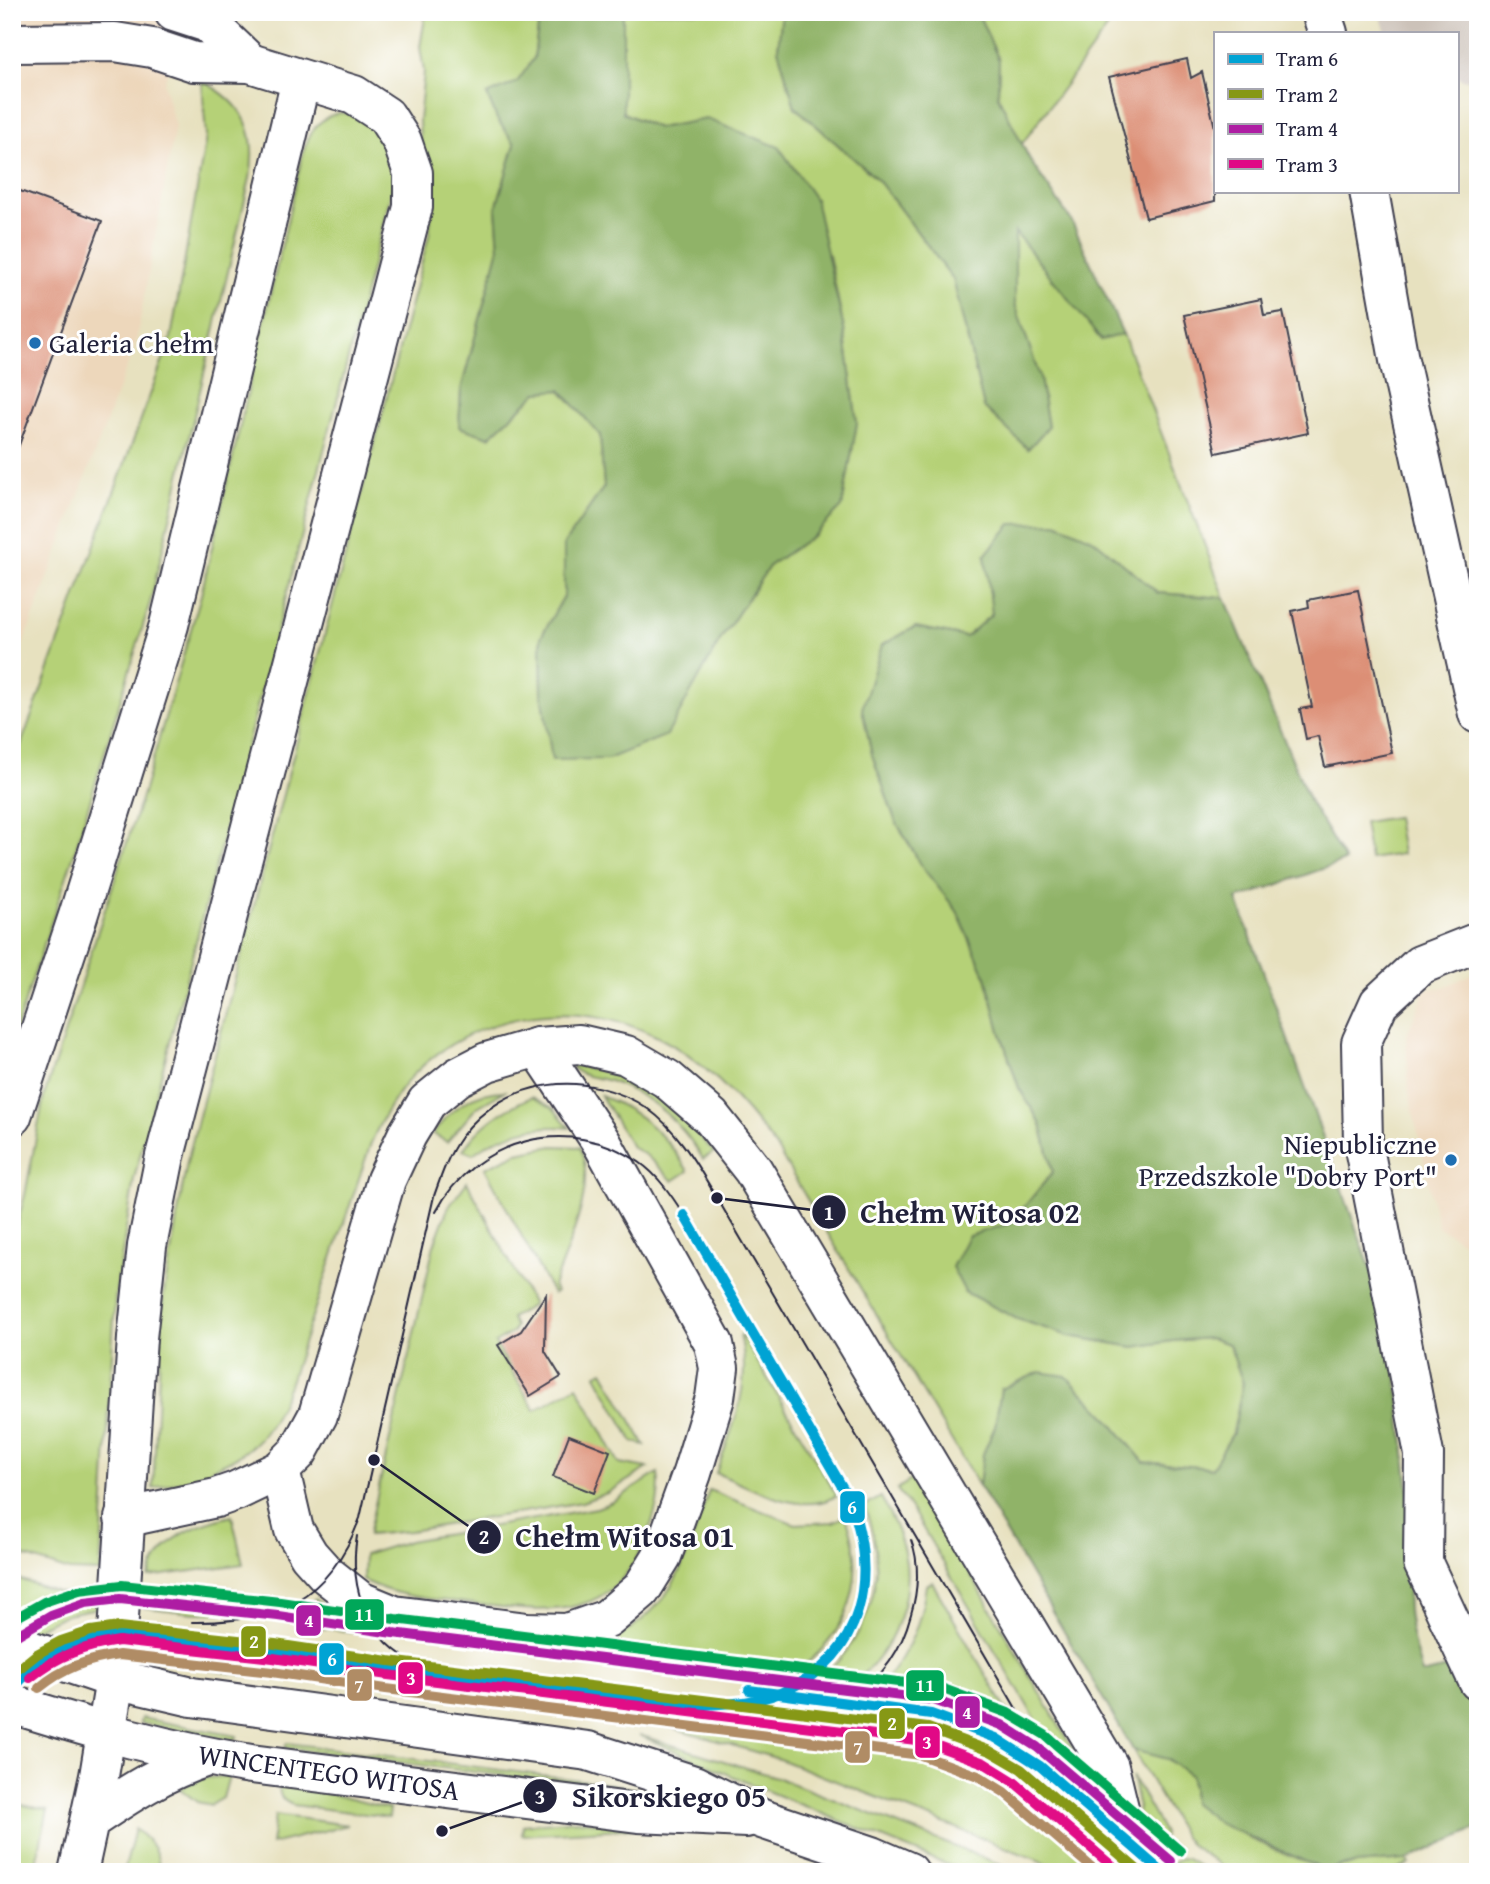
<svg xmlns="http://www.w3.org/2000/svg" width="1490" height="1884" viewBox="0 0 1490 1884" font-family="'Gentium Book Plus',serif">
<rect width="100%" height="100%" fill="#fff"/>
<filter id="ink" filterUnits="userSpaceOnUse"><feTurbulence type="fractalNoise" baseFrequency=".0143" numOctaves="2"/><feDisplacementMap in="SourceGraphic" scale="14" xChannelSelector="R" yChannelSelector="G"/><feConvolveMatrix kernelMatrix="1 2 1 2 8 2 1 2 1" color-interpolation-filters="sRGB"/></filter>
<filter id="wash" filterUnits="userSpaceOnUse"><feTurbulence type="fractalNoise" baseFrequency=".00686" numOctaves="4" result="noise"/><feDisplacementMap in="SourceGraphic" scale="28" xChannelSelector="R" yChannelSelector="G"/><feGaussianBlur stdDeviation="1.57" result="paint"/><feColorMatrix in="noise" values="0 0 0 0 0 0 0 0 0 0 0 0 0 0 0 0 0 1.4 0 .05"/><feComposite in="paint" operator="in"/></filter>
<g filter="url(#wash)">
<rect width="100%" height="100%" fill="#e7e1bf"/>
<g fill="#edd7bb">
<polygon points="12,12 186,12 164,83 175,127 136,342 12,674"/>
<polygon points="1478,971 1478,1269 1470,1247 1438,1226 1409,1093 1406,1036 1426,989 1442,988"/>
</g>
<polygon fill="#ccc2b9" points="1379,12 1478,12 1478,84 1457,77 1457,33 1386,33"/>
<g fill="#b5d177" stroke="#6c7a59" stroke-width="2">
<path d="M426,12H540L534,58L497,119L515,144L496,208L499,248L461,390L459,426L489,437L538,392L561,390L600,435L604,487L564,544V596L541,637L542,693L552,759L719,642L770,565L814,535L842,506L857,423L844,329L829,255L707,119L658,128L623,113V12H782L778,49L795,107L878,180L953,279L984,407L1028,449L1048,427L1040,378L1015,304V231L1101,339L1123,334L1225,598L1158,593L1093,539L985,555L993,614L966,637L915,627L895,820L923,868L957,911L986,977L1000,1031L1019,1088L1041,1124L1053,1172L1011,1223L968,1237L964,1292L1017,1318L1069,1336L1134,1347L1173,1341L1210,1338L1229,1344L1243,1383L1233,1433L1212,1468L1144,1463L1103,1413L1001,1389L995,1427L983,1454L979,1486L779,1152C747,1106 706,1061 656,1036C577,997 475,1011 413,1075C394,1095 382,1118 371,1143L289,1385C272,1430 256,1452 211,1469L212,1475L153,1488L163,1297L187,1162L429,235L433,202L420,139L419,121L424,72L420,47Z"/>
<polygon points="974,12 1119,12 1021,145 998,96 999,60 980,18"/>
<path d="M202,81C245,103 258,131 250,178L151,599L74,854L12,1041V769L171,338L206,137Z"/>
<path d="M338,113H346L371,123L392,158L394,182L134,1179L115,1298L100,1572L69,1571L12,1552V1243L25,1195L44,1096L144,790L201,595L303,153C309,133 317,119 338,113Z"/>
<polygon points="1396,817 1402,854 1370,859 1364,822"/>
<path d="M573,1065C639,1076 670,1103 714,1152L703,1159C681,1122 653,1097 612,1082C596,1076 586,1079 572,1068Z"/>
<path d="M505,1091L476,1108L447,1142L433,1134C451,1108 473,1091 505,1091Z"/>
<path d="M601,1096C640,1111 666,1135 688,1171L673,1181L647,1156L632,1147Z"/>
<path d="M532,1097L553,1108L570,1128C536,1124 500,1133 473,1154L463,1150C480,1125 505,1108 532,1097Z"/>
<path d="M553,1146L580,1147C597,1190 568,1244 553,1286L556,1292L553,1294L485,1168L517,1153Z"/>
<polygon points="467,1182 533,1305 511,1318 515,1326 513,1332 495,1343 535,1410 577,1386 619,1463 648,1468 607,1493 582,1502 410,1531 368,1535 434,1245 448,1208"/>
<path d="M742,1335L837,1496C798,1517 753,1488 716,1473C732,1430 753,1383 740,1336Z"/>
<polygon points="603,1371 645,1445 633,1442 596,1375"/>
<path d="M658,1473C661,1493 656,1511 649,1530C616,1625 548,1613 467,1603C432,1599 395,1597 363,1580L364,1555L409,1541L597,1508L612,1502Z"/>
<polygon points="914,1478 1088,1775 1094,1786 1097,1801 1054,1751 914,1513 897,1489"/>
<path d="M709,1490L795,1524L833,1522L846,1516C872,1588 842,1649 776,1683H771L556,1657L557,1654C604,1652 652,1622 675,1580C690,1552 699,1520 709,1490Z"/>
<path d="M881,1497C892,1518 903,1539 906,1563C911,1607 888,1661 849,1684C845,1687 840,1691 835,1691C826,1692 816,1689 808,1688C867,1645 893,1577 864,1507Z"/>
<path d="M232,1516L243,1564L149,1577C162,1537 194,1525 232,1516Z"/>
<polygon points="12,1577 67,1595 98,1596 98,1608 67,1614 30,1632 12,1626"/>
<path d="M932,1582L1024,1740L1023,1742C976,1714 926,1703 872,1696L871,1694C904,1665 921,1628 926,1585Z"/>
<path d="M233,1589L253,1602L254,1610C218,1617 181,1612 144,1607V1601Z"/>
<polygon points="315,1599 343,1618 365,1629 367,1633 304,1626 304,1607"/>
<path d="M159,1646L260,1660L259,1668L249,1669L247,1675C216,1670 183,1668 159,1646Z"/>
<polygon points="592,1704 681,1715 682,1711 882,1737 939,1748 986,1767 1013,1784 1094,1853 1080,1870 1072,1867 1056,1867 779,1759"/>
<polygon points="141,1718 237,1736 236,1741 140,1723"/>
<polygon points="639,1735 776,1777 1020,1872 965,1872 755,1786"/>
<polygon points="287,1743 596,1782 667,1794 739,1815 594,1787 285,1748"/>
<polygon points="1133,1750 1167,1759 1191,1776 1193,1803 1255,1841 1327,1871 1343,1865 1407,1860 1410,1864 1392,1872 1231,1872 1191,1845 1183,1835"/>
<polygon points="229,1776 223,1798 211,1805 197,1802 179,1788 203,1778"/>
<polygon points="1132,1776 1164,1833 1163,1843 1155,1854 1134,1836 1139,1807"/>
<path d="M280,1781L390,1809L389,1817L293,1805C280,1800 278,1794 280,1781Z"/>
<polygon points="12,1803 48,1810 36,1863 39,1865 38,1872 12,1872"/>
<polygon points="275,1815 348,1825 271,1844"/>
<polygon points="576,1820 641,1828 522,1835 523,1825"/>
<path d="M135,1829C149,1840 162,1853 158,1872H124Z"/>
<polygon points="1181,1858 1187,1859 1209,1872 1179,1872 1170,1865"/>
</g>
<g fill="#90b368" stroke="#596a52" stroke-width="2">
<polygon points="540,12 623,12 623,113 658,128 707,119 779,147 815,199 844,329 857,423 842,507 814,535 770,565 719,642 667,735 608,759 552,760 542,693 541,637 564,596 564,544 604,487 600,435 561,390 538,392 489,437 459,427 461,390 499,248 496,208 515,144 497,119 487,95 517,82 534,58"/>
<polygon points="782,12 974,12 980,18 999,60 998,96 1031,162 1071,220 1123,334 1101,340 1015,232 1015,304 1040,378 1048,427 1028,449 984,407 953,279 878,180 795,107 778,49"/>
<path d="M1057,523L1093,539L1158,593L1225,598L1310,802L1345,861L1237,899L1379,1292L1396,1371L1417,1565C1397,1594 1414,1643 1422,1674L1451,1667L1478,1716V1828L1407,1860L1343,1865L1327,1871L1220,1824L1193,1803L1191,1776L1167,1759L1133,1750L979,1486L983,1454L995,1427L1001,1389L1040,1372L1066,1376L1103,1413L1144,1462L1212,1468L1233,1433L1243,1383L1229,1344L1210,1338L1173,1341L1134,1347L1069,1336L1017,1319L965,1292L952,1267L968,1236L1011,1223L1053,1172L1041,1124L1019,1088L1000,1031L986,977L957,911L923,868L895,820L872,755L862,709L882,645L915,627L966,637L992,614L985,555L1011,524Z"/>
</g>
<g id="blocks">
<g fill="#dc8e75">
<polygon points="1187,59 1191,78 1202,72 1215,128 1215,201 1146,218 1109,77"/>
<polygon points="12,188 102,221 15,456 12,455"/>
<polygon points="1261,299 1264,315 1283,312 1308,433 1216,453 1184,315"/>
<polygon points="1358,590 1392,753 1325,767 1318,736 1306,739 1300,709 1312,707 1292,611 1309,607 1308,600"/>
<polygon points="546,1294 545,1351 561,1377 530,1396 498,1345 521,1331"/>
<polygon points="569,1435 610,1451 594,1493 553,1477"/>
</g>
</g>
</g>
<g filter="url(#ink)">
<use href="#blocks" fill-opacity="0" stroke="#403f4f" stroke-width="2"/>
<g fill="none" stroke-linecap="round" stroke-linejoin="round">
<g stroke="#403f4f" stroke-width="42">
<g id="minor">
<polyline points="174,12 208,23 250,63"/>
<polyline points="1321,12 1328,33"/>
<polyline points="12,43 115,42 152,48 194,62 250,63 354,95 386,116 402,141 413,173 413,207 165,1156 147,1246 137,1338 115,1679 99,1776 78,1872"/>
<polyline points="1369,191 1399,360 1478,714"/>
<polyline points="1478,942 1420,965 1379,1003 1361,1043 1363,1143 1424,1454 1423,1563 1478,1681"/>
<polyline points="12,1116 78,916 169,625 301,80"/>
<polyline points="280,1470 294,1530 309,1555 327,1575 360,1601 394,1615 527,1632 567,1633 607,1619 641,1590 662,1556 692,1473 715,1398 719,1368 714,1344 602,1143 538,1047"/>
<polyline points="124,1518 216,1498 236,1491 280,1470 298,1452 318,1415 386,1180 407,1135 427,1102 458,1077 487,1062 538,1047 579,1044 626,1055 667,1079 711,1117 753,1170 1109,1767 1120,1812 1106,1872"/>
<polyline points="12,1644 115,1679 192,1697 588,1751 694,1785 762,1819 872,1856 909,1872"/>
<path d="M12,1704C91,1729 169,1751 251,1764L638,1813L746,1818"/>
<path d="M90,1820C127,1795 163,1771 207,1757"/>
</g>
</g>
<use href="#minor" stroke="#fff" stroke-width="38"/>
<g stroke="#22223b" stroke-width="2">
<path d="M436,1212C474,1138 570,1114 639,1162C658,1175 672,1196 684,1215"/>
<path d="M357,1536C348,1589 368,1641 419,1665C432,1671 447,1673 462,1676"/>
<path d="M192,1622C276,1623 329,1600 360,1518L434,1196C441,1176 448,1155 461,1137C505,1077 588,1068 648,1109C679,1131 698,1167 717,1198L1047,1761L1064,1785L1088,1808"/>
<path d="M760,1713C834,1717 891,1690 911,1614C918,1591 920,1563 911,1540"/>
</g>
<g stroke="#fff" stroke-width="16">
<g id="tram-1">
<path d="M12,1689L34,1667L59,1651L87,1640L117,1635L291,1654L703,1705C731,1704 762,1702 787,1690C865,1653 877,1577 851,1502L684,1215"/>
<polyline points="749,1690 931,1714 996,1738 1040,1766 1162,1872"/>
</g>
</g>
<g stroke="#fff" stroke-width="16">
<polyline id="tram-2" points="21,1667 37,1654 61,1641 91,1631 119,1627 275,1644 389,1661 928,1728 990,1751 1021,1769 1140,1872"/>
</g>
<g stroke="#fff" stroke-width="16">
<polyline id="tram-3" points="12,1638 51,1615 85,1603 120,1599 278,1616 393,1633 934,1700 1002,1725 1037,1747 1171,1861"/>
</g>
<g stroke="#fff" stroke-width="16">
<path id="tram-4" d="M30,1678C57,1655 85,1646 119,1641L273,1658L388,1675L924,1741L984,1763L1013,1781L1119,1872"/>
</g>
<g stroke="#fff" stroke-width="16">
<polyline id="tram-5" points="12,1620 44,1602 79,1590 122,1585 280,1602 395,1619 938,1687 1008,1713 1045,1735 1180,1851"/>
</g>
<g stroke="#fff" stroke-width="16">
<path id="tram-6" d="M39,1688C63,1668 88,1659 119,1655L272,1672L386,1689L921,1755L978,1776L1004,1792L1097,1872"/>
</g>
<use href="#tram-1" stroke="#00a3d4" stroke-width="10"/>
<use href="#tram-2" stroke="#869815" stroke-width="10"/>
<use href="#tram-3" stroke="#ae1ea3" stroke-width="10"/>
<use href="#tram-4" stroke="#e10886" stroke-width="10"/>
<use href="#tram-5" stroke="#00a759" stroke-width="10"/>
<use href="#tram-6" stroke="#b08c65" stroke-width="10"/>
</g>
</g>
<g fill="#1f6fb2" stroke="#fff" stroke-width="2.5">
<circle cx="35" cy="343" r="7"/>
<circle cx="1451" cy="1160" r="7"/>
</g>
<g text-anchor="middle" stroke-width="6" stroke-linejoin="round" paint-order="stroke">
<g font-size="28" fill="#22223b" stroke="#fff" text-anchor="start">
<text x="49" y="353">Galeria Chełm</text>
<text x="1437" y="1154" text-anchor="end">Niepubliczne<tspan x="1437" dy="32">Przedszkole "Dobry Port"</tspan></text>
</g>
<g font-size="28" fill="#22223b" stroke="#fff">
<text transform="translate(329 1772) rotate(8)" y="10">WINCENTEGO WITOSA</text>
</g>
</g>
<path fill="none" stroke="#22223b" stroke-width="2.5" d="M717 1198L829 1212M374 1460L484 1537M442 1831L540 1796"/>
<g fill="#22223b" stroke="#fff" stroke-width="2.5">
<circle cx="717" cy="1198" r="7"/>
<circle cx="374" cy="1460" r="7"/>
<circle cx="442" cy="1831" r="7"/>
<circle cx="829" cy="1212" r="18"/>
<circle cx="484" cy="1537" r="18"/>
<circle cx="540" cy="1796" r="18"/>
</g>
<g font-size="21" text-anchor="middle" font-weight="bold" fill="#fff">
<text x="829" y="1220">1</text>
<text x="484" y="1544">2</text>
<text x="540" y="1804">3</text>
</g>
<g font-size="30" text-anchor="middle" font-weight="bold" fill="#22223b" stroke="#fff" stroke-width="6" stroke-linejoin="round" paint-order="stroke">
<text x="970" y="1223">Chełm Witosa 02</text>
<text x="625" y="1547">Chełm Witosa 01</text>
<text x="669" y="1807">Sikorskiego 05</text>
</g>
<g stroke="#fff" stroke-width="2.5">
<rect x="839" y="1490" width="27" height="34" rx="7" fill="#00a3d4"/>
<rect x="344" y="1598" width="41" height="33" rx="7" fill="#00a759"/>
<rect x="295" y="1604" width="27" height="33" rx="7" fill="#ae1ea3"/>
<rect x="240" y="1625" width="27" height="33" rx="7" fill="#869815"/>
<rect x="318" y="1642" width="27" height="34" rx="7" fill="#00a3d4"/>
<rect x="397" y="1661" width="27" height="34" rx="7" fill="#e10886"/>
<rect x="346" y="1668" width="27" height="34" rx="7" fill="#b08c65"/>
<rect x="905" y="1669" width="40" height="33" rx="7" fill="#00a759"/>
<rect x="954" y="1695" width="27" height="34" rx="7" fill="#ae1ea3"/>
<rect x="878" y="1707" width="28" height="33" rx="7" fill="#869815"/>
<rect x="914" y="1725" width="27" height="34" rx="7" fill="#e10886"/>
<rect x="844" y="1730" width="27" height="34" rx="7" fill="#b08c65"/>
</g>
<g font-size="19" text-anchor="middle" font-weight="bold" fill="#fff">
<text x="852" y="1514">6</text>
<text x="364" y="1621">11</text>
<text x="309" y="1627">4</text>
<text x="254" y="1648">2</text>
<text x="332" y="1666">6</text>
<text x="411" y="1685">3</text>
<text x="359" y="1692">7</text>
<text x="925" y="1692">11</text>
<text x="967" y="1719">4</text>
<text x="892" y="1730">2</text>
<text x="927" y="1749">3</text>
<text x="858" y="1754">7</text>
</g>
<rect width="1490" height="1884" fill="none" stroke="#fff" stroke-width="42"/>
<rect x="1214" y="32" width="245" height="161" fill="#ffffff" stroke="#a7a7b1" stroke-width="2"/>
<rect x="1228" y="54" width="35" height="10" fill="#00a3d4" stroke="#a7a7b1" stroke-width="2"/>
<text x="1276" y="66" font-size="21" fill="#22223b">Tram 6</text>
<rect x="1228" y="89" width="35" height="10" fill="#869815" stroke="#a7a7b1" stroke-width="2"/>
<text x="1276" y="102" font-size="21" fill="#22223b">Tram 2</text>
<rect x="1228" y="124" width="35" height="10" fill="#ae1ea3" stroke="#a7a7b1" stroke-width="2"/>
<text x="1276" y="136" font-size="21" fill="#22223b">Tram 4</text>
<rect x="1228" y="159" width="35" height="10" fill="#e10886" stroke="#a7a7b1" stroke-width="2"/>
<text x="1276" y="172" font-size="21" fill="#22223b">Tram 3</text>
</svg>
